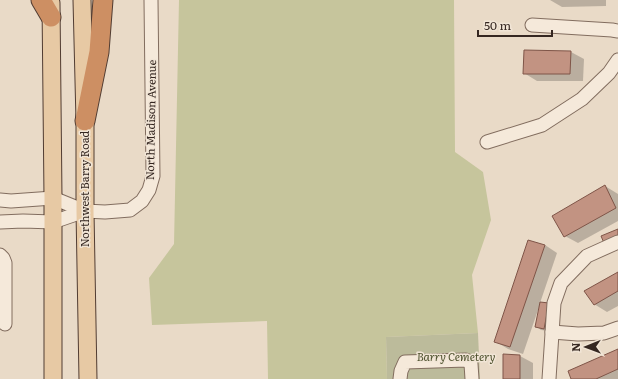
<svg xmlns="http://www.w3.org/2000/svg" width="618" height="379" viewBox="0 0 618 379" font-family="Literata,serif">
<rect width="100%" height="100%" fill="#e9dac7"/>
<polygon fill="#c6c59c" points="179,0 454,0 455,152 483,172 491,220 472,275 478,333 386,337 387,379 268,379 267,321 152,325 149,278 174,244"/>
<polygon fill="#bcbb9b" points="478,333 480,379 387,379 386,337"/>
<g fill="#0003">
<polygon points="550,0 606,0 606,6 562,7"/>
<polygon points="525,51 571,52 584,59 583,81 537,81 524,73"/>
<polygon points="605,186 618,194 618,221 578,243 565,236"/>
<polygon points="545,245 557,253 540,303 548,304 548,331 541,330 537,327 540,307 539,307 523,354 508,349 495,341"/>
<polygon points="618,273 618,306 607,312 594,304"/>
<polygon points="618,350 618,379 572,379"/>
<polygon points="504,355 520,356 533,363 533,379 504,379"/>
</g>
<g fill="#c29382" stroke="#7f5548">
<polygon points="524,50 571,51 570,74 523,74"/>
<polygon points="605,185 616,208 564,237 552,216"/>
<polygon points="618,229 618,238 604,243 601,236"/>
<polygon points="528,240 545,245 510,347 494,342"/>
<polygon points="618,272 618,291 594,305 584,291"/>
<polygon points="540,302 549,303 544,329 535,327"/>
<polygon points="618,349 618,369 596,379 571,379 568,371"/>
<polygon points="503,354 520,355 520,379 503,379"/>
</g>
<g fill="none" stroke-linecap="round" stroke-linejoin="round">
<g stroke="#826d5f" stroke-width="15">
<g id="minor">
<polyline points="532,25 612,30 618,31"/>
<polyline points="487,142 542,125 582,99 609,73 618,60"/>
<polyline points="0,200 11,201 53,198 85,211"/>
<polyline points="0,222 23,221 53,222 85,211 105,212 130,210 142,201 149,190 153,176 151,0"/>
<polyline points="0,255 3,258 5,263 5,324"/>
<polyline points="552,332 578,334 604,333 618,328"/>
<polyline points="400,379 401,371 405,362 466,360 471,364 472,379"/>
<polyline points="549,379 554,303 561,283 587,256 618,242"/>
</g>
</g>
<g stroke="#513c32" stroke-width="19">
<g id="major">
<polyline points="82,0 85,121 85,211 88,379"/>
<polyline points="51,3 53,198 53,379"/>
</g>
</g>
<g stroke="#513c32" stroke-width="21">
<g id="highway">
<polyline points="41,0 51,17"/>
<polyline points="85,121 99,52 103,0"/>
</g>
</g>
<use href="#minor" stroke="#f5e9da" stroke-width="13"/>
<use href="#major" stroke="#e7c9a4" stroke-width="17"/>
<use href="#highway" stroke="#cd8f63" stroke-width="19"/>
</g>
<g text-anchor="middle" stroke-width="3" stroke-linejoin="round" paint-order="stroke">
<g font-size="11" fill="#352721" stroke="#f1e5d6">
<text transform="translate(151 120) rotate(-89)" y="4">North Madison Avenue</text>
<text transform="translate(85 189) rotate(-90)" y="4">Northwest Barry Road</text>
</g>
<g font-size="11" font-style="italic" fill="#4a4e2a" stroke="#f1e5d6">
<text x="456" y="361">Barry Cemetery</text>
</g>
</g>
<g transform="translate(586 347) rotate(269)" stroke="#f1e5d6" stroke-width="3" paint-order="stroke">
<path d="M0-3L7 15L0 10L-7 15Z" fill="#352721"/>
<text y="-6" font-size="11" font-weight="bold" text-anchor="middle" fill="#352721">N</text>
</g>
<path d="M478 30v6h74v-6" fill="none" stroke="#352721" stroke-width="2"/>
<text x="484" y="30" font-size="12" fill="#352721" stroke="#f1e5d6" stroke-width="3" paint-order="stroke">50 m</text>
</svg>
